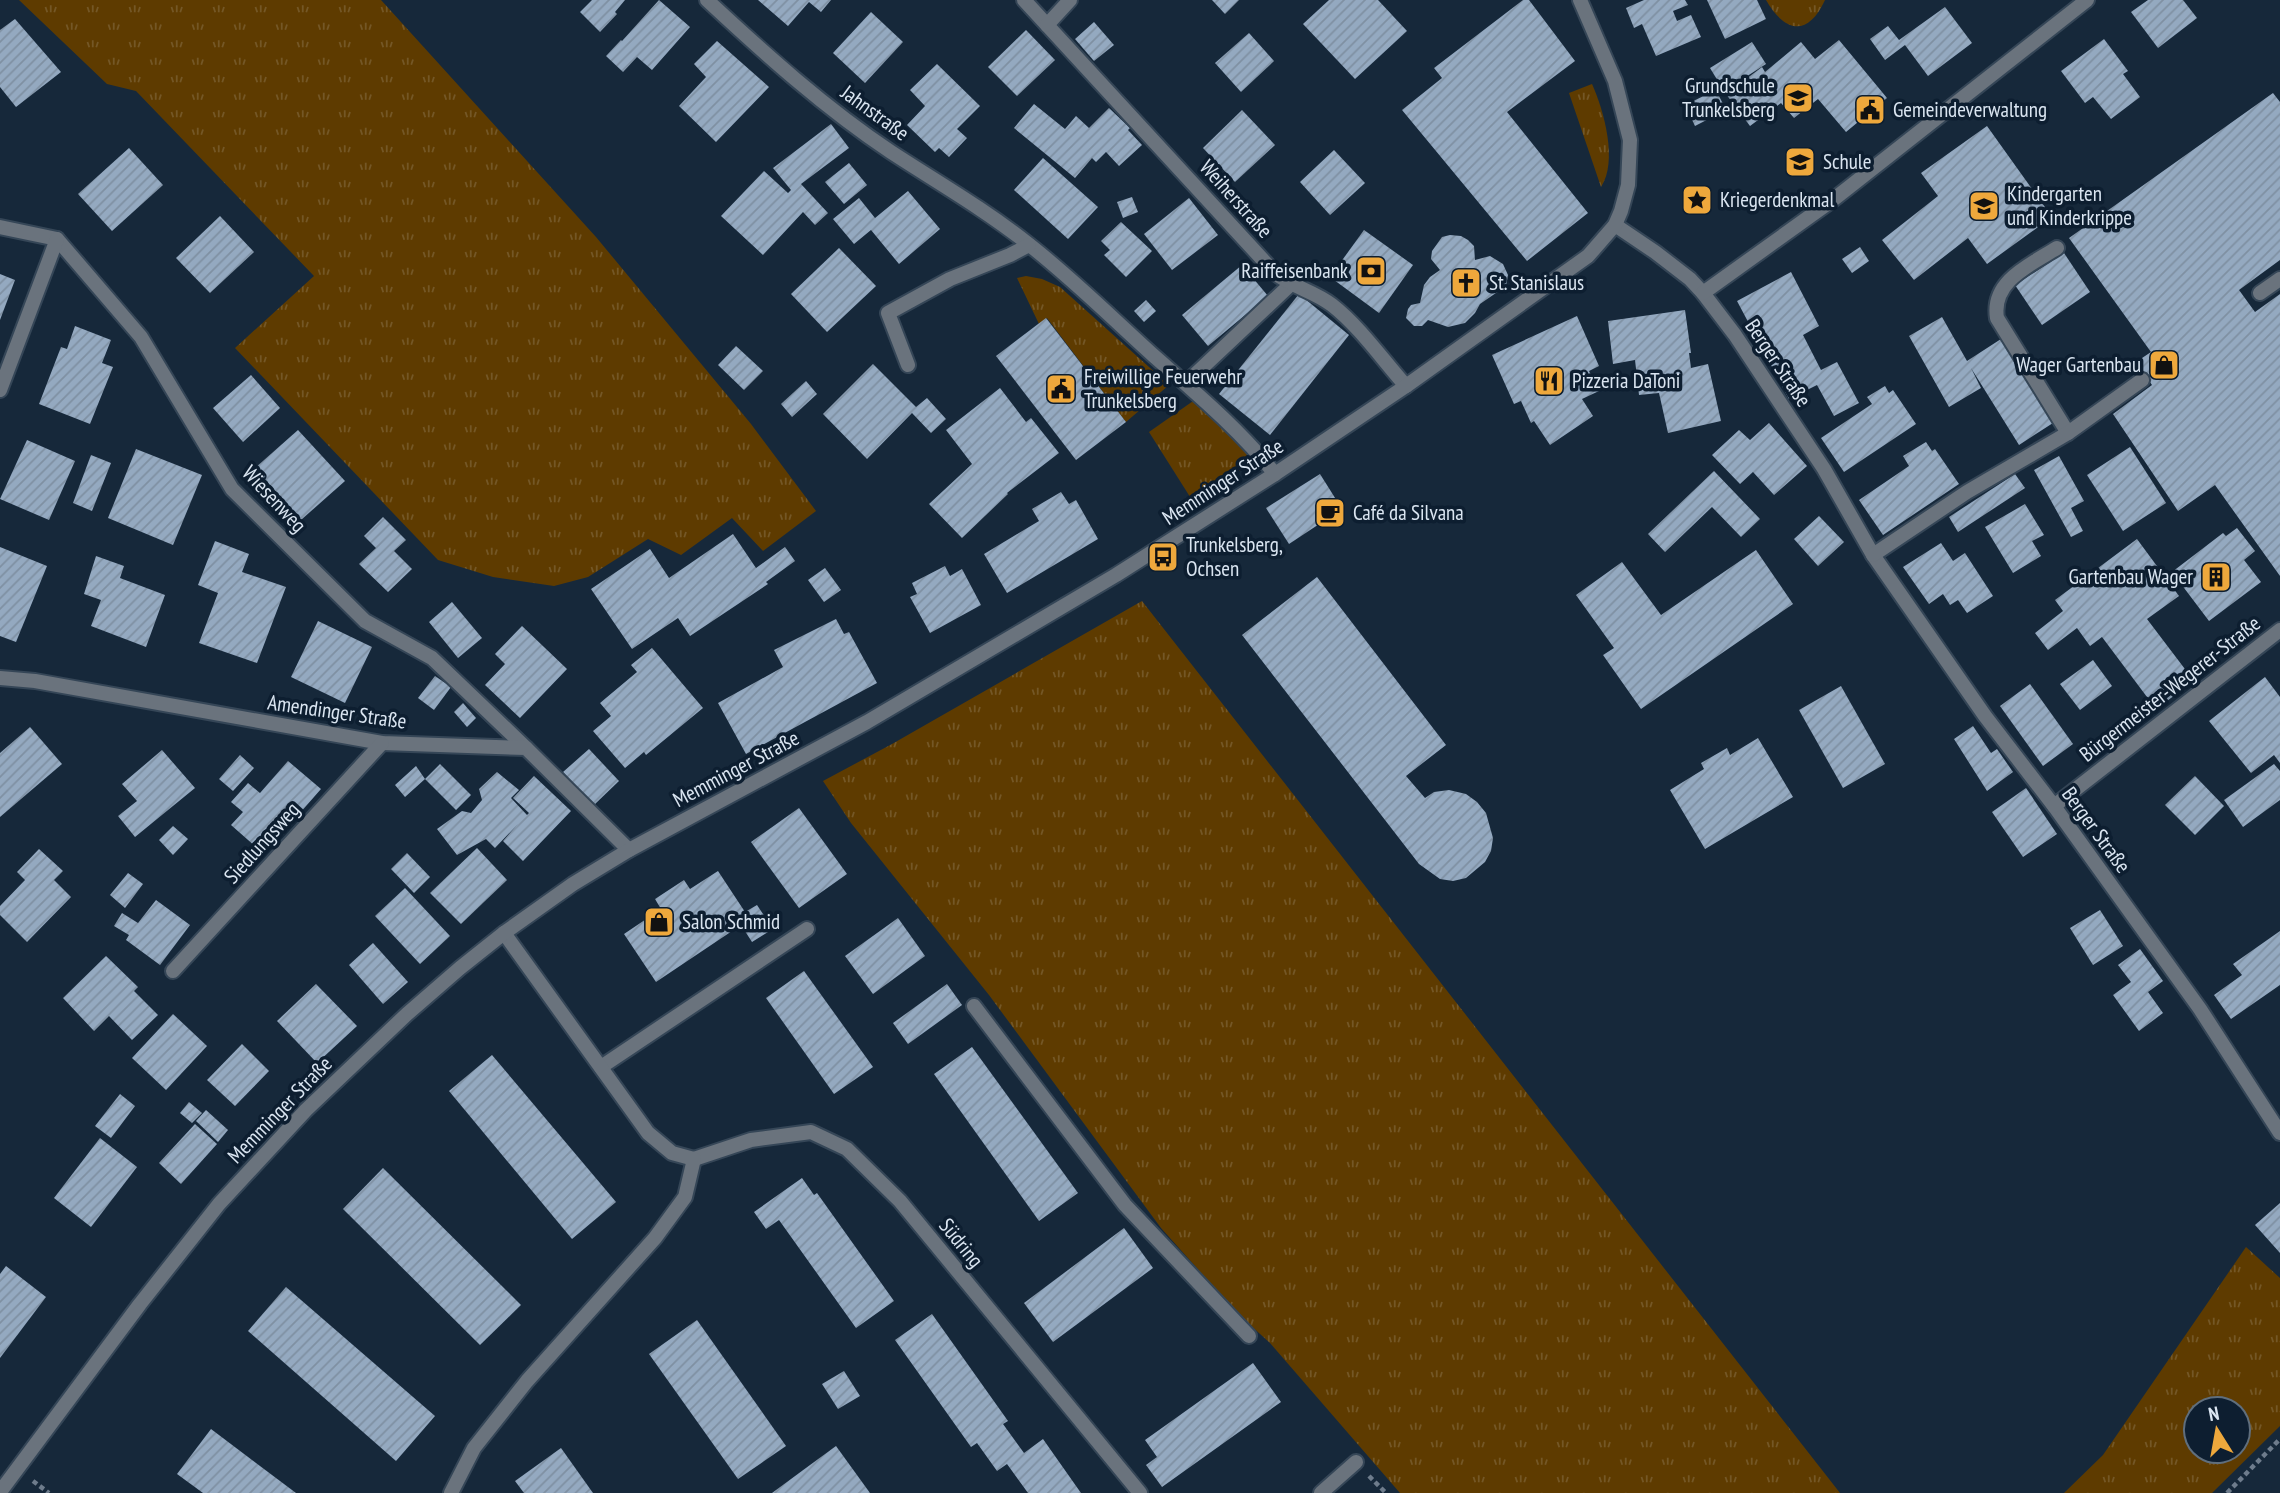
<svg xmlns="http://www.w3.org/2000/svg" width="2280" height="1493" viewBox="0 0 2280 1493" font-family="'PT Sans Narrow',sans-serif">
<defs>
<pattern id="grass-tufts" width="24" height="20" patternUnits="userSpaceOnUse" patternTransform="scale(1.75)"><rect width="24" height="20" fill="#5e3b00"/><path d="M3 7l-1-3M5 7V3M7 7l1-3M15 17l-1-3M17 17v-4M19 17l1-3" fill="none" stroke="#745726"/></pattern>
<pattern id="building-hatch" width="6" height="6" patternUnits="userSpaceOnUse" patternTransform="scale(1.75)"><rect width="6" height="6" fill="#94a9c0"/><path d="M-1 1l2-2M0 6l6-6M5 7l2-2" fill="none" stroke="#7f90a2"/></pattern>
</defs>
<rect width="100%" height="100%" fill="#16283a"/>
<g fill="url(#grass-tufts)" fill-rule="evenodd">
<polygon points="19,0 381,0 596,237 751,424 816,511 763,551 732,518 681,555 648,539 588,577 554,586 493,577 438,560 235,348 314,276 136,91 107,84"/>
<path d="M1766,0H1825C1808,37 1785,33 1766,0Z"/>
<path d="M1592,84C1604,111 1618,161 1601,187L1569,93Z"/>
<polygon points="1026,276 1042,279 1060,287 1169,385 1126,422 1047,318 1039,324 1017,278"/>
<polygon points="1196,399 1257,460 1192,500 1149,432"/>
<polygon points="1142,601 1840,1493 1400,1493 1270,1343 1238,1314 1161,1228 989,995 851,823 823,781 892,744"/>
<path d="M2246,1247L2280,1278V1426L2212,1493H2064L2103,1455ZM2196,1409H2238V1451H2196Z"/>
</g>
<g fill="url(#building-hatch)">
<polygon points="592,0 625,0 615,12 617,14 600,32 580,12"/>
<polygon points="659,0 690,27 652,70 637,57 623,72 606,56 621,40 622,41"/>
<polygon points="758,0 831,0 821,12 809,2 788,26"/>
<polygon points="1212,0 1239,0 1225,14"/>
<polygon points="1329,0 1378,0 1407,31 1355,79 1303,24"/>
<polygon points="1523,0 1529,0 1575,61 1507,112 1588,213 1527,261 1402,110 1442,78 1434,68"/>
<polygon points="1644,0 1685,0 1688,5 1673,11 1677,21 1691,15 1701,37 1656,56 1642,24 1634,28 1626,8"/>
<polygon points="1707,0 1757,0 1766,19 1725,39"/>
<polygon points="2148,0 2183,0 2197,18 2158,48 2131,12"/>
<polygon points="1945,7 1972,43 1928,76 1905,45 1885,60 1870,39 1888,26 1899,40"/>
<polygon points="871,12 903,42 865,83 833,53"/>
<polygon points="15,19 61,72 16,107 0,87 0,30"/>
<polygon points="1094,22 1114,45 1094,61 1075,39"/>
<polygon points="1026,30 1055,60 1017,96 988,67"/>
<polygon points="1249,33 1274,61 1241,92 1215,63"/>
<polygon points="2104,39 2128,71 2123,74 2140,97 2111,119 2093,97 2085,103 2061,71"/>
<polygon points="1839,40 1887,98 1846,132 1818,99 1794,118 1781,103 1750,126 1726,94 1762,67 1765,72 1801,42 1815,59"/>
<polygon points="717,41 769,87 716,142 679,106 706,77 694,64"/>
<polygon points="1752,42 1766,64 1724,91 1710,68"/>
<polygon points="937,64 980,106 957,129 967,138 949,157 939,148 935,152 907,125 925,106 910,90"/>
<polygon points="1716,90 1726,110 1695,126 1685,105"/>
<polygon points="2273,93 2280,102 2280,260 2239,290 2255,312 2280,294 2280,576 2215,485 2178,511 2113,414 2152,385 2136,362 2151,352 2069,238"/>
<polygon points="1034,104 1065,129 1076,116 1089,128 1109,108 1130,128 1128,130 1142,145 1119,166 1106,152 1096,162 1092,158 1075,178 1014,128"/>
<polygon points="1242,110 1275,145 1235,182 1203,148"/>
<polygon points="831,124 849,148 801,184 828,213 815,225 803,212 763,255 721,216 764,171 788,193 791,190 773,168"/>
<polygon points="1987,126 2052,217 1987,264 1968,238 1914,280 1882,240 1938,196 1921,173"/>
<polygon points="129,148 163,185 112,231 78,194"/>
<polygon points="1334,150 1365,183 1330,215 1300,182"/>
<polygon points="1043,158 1098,207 1068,239 1014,190"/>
<polygon points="849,163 867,185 844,204 825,182"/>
<polygon points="908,191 940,229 899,264 871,230 854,244 833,219 859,198 875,218"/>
<polygon points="1132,197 1138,212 1123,218 1117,202"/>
<polygon points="1189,198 1218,235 1172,270 1144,234"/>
<polygon points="220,216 254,252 210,293 176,258"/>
<polygon points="1121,222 1152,251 1126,277 1104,255 1110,250 1101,241"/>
<polygon points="1364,230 1413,265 1379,313 1330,277"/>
<polygon points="1450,235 1461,236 1468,240 1474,246 1475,260 1490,256 1503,264 1508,275 1506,286 1480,304 1475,313 1465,323 1448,327 1428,320 1422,326 1414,326 1406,318 1408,309 1411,305 1420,303 1424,285 1430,277 1440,270 1431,259 1432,251 1442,237"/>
<polygon points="1860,247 1869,261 1852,273 1842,259"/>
<polygon points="839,248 876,286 827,332 791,294"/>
<polygon points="2064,253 2090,292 2042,325 2015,285"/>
<polygon points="1242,265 1268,296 1208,346 1182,315"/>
<polygon points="1791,272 1819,326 1803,335 1821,370 1837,362 1859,403 1834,416 1817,385 1789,399 1737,301"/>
<polygon points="0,274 15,280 0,320"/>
<polygon points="1299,294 1349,335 1270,435 1219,394"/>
<polygon points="1146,300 1156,311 1144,322 1134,311"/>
<polygon points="1685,310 1691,353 1689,353 1691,368 1708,364 1721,421 1668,433 1659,393 1639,395 1635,360 1613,364 1608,321"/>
<polygon points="1577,316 1599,366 1589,371 1599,391 1582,399 1593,416 1550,445 1534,421 1531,423 1521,401 1514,404 1492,355"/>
<polygon points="1942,317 1967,361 2001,339 2053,423 2019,445 1971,368 1981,388 1949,407 1909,336"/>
<polygon points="1046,318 1126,422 1076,460 996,356"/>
<polygon points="75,326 111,340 102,363 113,367 90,424 39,404 61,347 67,349"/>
<polygon points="736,346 763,371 744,390 718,365"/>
<polygon points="873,364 916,407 927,398 946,419 931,433 912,413 867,459 823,414"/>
<polygon points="251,375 280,408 243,442 213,408"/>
<polygon points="806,381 817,394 792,417 781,404"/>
<polygon points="1885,386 1889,393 1893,390 1916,424 1844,472 1821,438 1872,404 1867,397"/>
<polygon points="1000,388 1026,422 1031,418 1059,453 1007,493 1008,494 962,538 929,504 972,464 946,430"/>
<polygon points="1769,423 1807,466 1774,495 1753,472 1740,484 1712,455 1739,430 1750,440"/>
<polygon points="298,430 345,481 301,520 255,468"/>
<polygon points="27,440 75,461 49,520 0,499"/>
<polygon points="1926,442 1932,451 1935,449 1959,484 1883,535 1859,500 1909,466 1903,456"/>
<polygon points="2130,447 2166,503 2123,531 2087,475"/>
<polygon points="136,449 202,475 173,545 108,518"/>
<polygon points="91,455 111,463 92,511 73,503"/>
<polygon points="2059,456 2084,501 2071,508 2083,531 2071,537 2034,470"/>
<polygon points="1714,471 1760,519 1741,537 1712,507 1665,552 1648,534"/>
<polygon points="1320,474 1342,509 1289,544 1266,508"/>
<polygon points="2015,474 2025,488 1958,532 1949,517"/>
<polygon points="1061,492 1069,504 1076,500 1098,539 1007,593 984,554 1039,521 1032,509"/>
<polygon points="2025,504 2044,535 2032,541 2041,556 2013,573 1985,527"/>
<polygon points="1819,516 1844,542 1818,566 1794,539"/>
<polygon points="383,517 406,540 394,551 412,569 388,592 359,564 376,548 364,536"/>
<polygon points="2237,528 2255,551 2244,560 2261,582 2209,621 2172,572 2223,533 2226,536"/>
<polygon points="733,534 756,568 785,547 795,561 766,582 768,584 690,636 678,618 632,649 591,589 650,549 669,578"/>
<polygon points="2137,539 2179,596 2147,619 2194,681 2156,709 2102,637 2090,646 2077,628 2048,650 2035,633 2063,611 2055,600"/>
<polygon points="215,541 249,554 242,572 286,587 257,663 199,643 218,593 198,585"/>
<polygon points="1941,543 1953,561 1965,553 1993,596 1967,613 1958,600 1950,605 1943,594 1929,604 1903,567"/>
<polygon points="0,547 47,566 16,642 0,636"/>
<polygon points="1756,550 1793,604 1641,709 1603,655 1614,648 1576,595 1622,562 1661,615"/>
<polygon points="96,556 124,566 120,578 165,595 146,647 91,626 101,600 84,594"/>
<polygon points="945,566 950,576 962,569 981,605 930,633 910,597 917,594 912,583"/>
<polygon points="825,568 841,590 824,602 808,580"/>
<polygon points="1317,577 1446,745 1406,776 1425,798 1434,792 1449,790 1466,794 1477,802 1486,813 1493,838 1491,851 1485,862 1466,878 1453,881 1440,879 1419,864 1242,635"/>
<polygon points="452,602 482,638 458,658 429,622"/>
<polygon points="836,619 844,634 849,632 877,683 746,754 718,703 783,667 774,650"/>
<polygon points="318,621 372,647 345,703 291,677"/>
<polygon points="522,626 567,669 520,718 485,685 505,664 495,654"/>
<polygon points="652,648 703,708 646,755 644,752 625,768 593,731 611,716 600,703 637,672 631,665"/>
<polygon points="2093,660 2112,686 2080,710 2060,684"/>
<polygon points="435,676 451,687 434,710 418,698"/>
<polygon points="2265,677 2280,697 2280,763 2274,755 2251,773 2209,721"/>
<polygon points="2030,684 2073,744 2043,766 2000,706"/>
<polygon points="1841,686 1885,764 1843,788 1799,710"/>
<polygon points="463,703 476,718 467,727 454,712"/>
<polygon points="1973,726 1991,753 1997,749 2013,772 1987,791 1954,739"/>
<polygon points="30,727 62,764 0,817 0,753"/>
<polygon points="1758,738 1793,797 1705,849 1670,790 1704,769 1701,763 1727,748 1730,755"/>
<polygon points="589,749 619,781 594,805 563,772"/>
<polygon points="162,750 195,788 135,837 118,816 137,801 122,784"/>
<polygon points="240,755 254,768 233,791 219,779"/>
<polygon points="288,761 321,789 264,854 231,825 243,812 231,802 248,783 260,793"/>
<polygon points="440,764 471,795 456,810 425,779 405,797 395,785 416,766 425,779"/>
<polygon points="2274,764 2280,771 2280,800 2243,827 2224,800"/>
<polygon points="497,772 519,790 511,798 527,815 529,813 513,798 534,776 571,811 523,861 503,841 518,824 495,848 486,839 457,855 437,829 462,811 471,813 482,800 479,789"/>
<polygon points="2195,776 2224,806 2195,835 2165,805"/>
<polygon points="2026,788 2057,834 2023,857 1992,812"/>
<polygon points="799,808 847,874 799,908 751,842"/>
<polygon points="173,826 188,839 173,855 159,840"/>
<polygon points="477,848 507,880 461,924 430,893"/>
<polygon points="39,849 63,871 54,880 71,897 27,942 0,915 0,906 25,880 17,872"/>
<polygon points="407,853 430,877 414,893 391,869"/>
<polygon points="718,871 745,912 757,905 773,929 752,942 741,925 656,982 624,934 661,909 655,899 684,880 690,889"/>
<polygon points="128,873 143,884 125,908 110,895"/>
<polygon points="405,888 450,936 420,964 375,916"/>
<polygon points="156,900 190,925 160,965 126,940 129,935 114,926 122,913 138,923"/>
<polygon points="2100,910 2123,946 2093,965 2070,928"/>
<polygon points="898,918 925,956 873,994 845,956"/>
<polygon points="2280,931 2280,985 2231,1019 2214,995 2242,975 2233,964"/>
<polygon points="373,943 408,982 383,1004 349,965"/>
<polygon points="2140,949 2163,981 2148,992 2163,1013 2139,1031 2113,995 2131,982 2118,965"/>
<polygon points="106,956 138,987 134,991 158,1015 132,1040 109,1016 94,1031 63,998"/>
<polygon points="804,971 873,1067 834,1094 766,998"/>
<polygon points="316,984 357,1026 317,1063 277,1021"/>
<polygon points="947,984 962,1005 908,1044 893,1023"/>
<polygon points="173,1014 207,1046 166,1090 132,1058"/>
<polygon points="242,1044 269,1071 235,1106 207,1080"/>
<polygon points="972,1047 1078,1193 1039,1221 934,1074"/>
<polygon points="492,1055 616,1202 572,1239 449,1091"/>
<polygon points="120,1094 135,1106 111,1138 95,1126"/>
<polygon points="189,1102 202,1113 192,1123 180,1113"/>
<polygon points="206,1110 228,1130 218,1142 196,1121"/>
<polygon points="195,1124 217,1144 181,1184 159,1163"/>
<polygon points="100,1138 137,1167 91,1227 54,1198"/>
<polygon points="383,1168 521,1305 480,1345 343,1209"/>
<polygon points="802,1178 814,1195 817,1193 894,1301 856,1328 779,1220 766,1229 754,1212"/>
<polygon points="2280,1203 2280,1253 2255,1225"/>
<polygon points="1124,1228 1153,1268 1053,1342 1024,1303"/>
<polygon points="6,1266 46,1297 0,1358 0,1274"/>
<polygon points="286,1287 435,1416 396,1461 248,1331"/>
<polygon points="932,1314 1008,1421 1003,1424 1024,1453 1043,1439 1081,1493 1028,1493 1007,1464 997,1471 977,1443 971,1447 895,1340"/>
<polygon points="697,1320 786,1446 738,1479 649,1354"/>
<polygon points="1253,1363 1281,1402 1162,1487 1146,1465 1157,1457 1145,1440"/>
<polygon points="844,1371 860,1396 838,1409 822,1384"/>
<polygon points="211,1429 296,1493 203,1493 177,1474"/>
<polygon points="836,1446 870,1493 772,1493 810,1465"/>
<polygon points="561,1448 593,1493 524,1493 515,1481"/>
</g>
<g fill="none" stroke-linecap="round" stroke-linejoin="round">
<g stroke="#354657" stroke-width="18">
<g id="service">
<polyline points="2260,293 2280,279"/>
<polyline points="1186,383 1290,285"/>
<polyline points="974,1006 1125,1205 1249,1336"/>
</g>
</g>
<g stroke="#354657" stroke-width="18">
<g id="minor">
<path d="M707,0C765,54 825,108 891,152C937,182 984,209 1027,243C1072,278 1112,318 1154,356C1196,393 1240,430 1275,474"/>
<path d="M1024,0L1275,273C1292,287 1314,291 1332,305C1360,327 1382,359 1406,386"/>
<polyline points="1047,25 1070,0"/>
<polyline points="1615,225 1655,252 1690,279 1703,293 1735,335 1824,469 1873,555 1985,716 2054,806 2200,1009 2280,1133"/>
<polyline points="0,227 57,239 141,337 232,489 365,621 432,658 526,748"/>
<path d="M2057,248C2030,265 1991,281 1997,318L2068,433"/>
<polyline points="1703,293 1834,199 2087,0"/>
<polyline points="908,365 888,313 950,279 1010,255 1029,245"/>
<polyline points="0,390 57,239"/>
<polyline points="1873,555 1967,492 2068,433 2142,380"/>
<polyline points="0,678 35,681 382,743 526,748 629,850"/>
<polyline points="2054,806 2280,630"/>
<polyline points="173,971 382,743"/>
<polyline points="601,1067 807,929"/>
<polyline points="694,1159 751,1140 811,1132 847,1149 900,1201 1140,1493"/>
<polyline points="451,1493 474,1448 527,1381 655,1238 685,1197 694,1159 672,1153 648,1133 504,933"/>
<polyline points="1321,1493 1356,1462"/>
</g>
</g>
<g stroke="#354657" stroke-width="18">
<polyline id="tertiary" points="0,1492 140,1304 219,1204 306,1110 407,1014 460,968 504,933 573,884 629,850 867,722 1116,575 1275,474 1406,386 1588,256 1615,225 1621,211 1628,185 1630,140 1615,81 1580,0"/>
</g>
<g stroke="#6e7c8c" stroke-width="4.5" stroke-dasharray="5 3.5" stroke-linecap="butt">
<polyline points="1369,1476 1386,1493"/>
<polyline points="33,1481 49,1493"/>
<polyline points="2227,1493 2280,1439"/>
</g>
<use href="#service" stroke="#6a737d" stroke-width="14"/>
<use href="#minor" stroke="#6a737d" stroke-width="14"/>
<use href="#tertiary" stroke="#6a737d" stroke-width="14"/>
</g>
<defs>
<g id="school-square" transform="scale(1.575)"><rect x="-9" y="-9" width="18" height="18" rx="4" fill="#eea83c" stroke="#0d1e30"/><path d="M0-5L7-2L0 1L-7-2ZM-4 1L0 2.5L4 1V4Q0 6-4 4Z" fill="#111"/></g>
<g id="civic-square" transform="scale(1.575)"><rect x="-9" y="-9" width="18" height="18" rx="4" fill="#eea83c" stroke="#0d1e30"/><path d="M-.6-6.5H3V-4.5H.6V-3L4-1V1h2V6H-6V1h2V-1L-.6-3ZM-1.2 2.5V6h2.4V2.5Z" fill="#111"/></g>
<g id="sight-square" transform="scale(1.575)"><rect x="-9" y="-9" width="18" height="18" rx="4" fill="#eea83c" stroke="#0d1e30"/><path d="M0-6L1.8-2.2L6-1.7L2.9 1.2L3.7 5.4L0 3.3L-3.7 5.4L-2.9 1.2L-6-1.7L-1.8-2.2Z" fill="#111"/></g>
<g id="bank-square" transform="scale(1.575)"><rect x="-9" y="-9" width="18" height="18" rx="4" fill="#eea83c" stroke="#0d1e30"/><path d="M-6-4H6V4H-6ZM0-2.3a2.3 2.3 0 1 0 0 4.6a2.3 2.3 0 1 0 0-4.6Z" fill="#111"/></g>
<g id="church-square" transform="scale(1.575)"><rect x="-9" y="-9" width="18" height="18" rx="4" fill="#eea83c" stroke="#0d1e30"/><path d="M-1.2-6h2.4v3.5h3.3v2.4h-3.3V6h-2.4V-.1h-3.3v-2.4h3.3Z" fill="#111"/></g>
<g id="shop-square" transform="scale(1.575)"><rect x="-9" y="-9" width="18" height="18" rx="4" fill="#eea83c" stroke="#0d1e30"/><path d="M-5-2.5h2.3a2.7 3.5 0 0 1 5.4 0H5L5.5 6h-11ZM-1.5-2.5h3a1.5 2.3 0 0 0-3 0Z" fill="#111"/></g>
<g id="restaurant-square" transform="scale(1.575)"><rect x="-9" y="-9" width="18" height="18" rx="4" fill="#eea83c" stroke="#0d1e30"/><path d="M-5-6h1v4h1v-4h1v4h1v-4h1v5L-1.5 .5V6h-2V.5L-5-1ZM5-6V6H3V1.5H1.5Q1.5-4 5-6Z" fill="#111"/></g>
<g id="cafe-square" transform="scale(1.575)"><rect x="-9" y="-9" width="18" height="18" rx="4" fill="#eea83c" stroke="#0d1e30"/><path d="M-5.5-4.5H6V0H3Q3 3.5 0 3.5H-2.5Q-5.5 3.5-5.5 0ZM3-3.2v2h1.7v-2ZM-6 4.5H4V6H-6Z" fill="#111"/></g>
<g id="bus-square" transform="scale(1.575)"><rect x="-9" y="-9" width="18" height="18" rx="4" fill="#eea83c" stroke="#0d1e30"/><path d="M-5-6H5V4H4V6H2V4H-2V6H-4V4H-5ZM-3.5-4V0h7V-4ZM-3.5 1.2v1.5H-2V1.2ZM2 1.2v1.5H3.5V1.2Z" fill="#111"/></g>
<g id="building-square" transform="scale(1.575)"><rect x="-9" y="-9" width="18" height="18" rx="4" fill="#eea83c" stroke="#0d1e30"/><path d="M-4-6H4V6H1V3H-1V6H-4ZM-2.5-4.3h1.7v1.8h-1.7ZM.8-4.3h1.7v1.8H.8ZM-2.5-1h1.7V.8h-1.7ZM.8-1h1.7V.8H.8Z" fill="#111"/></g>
</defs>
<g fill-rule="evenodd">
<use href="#school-square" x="1798" y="98"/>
<use href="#civic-square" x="1870" y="110"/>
<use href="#school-square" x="1800" y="162"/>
<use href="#sight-square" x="1697" y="200"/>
<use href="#school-square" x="1984" y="206"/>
<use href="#bank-square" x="1371" y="271"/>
<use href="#church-square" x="1466" y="283"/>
<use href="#shop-square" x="2164" y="365"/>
<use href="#restaurant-square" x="1549" y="381"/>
<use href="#civic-square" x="1061" y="389"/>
<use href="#cafe-square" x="1330" y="513"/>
<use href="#bus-square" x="1163" y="557"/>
<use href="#building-square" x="2216" y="577"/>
<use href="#shop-square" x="659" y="922"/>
</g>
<g text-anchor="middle" stroke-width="7" stroke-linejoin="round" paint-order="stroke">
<g font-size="21" fill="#dae5f1" stroke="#0d1e30" text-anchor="start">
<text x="1775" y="93" text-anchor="end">Grundschule<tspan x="1775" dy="24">Trunkelsberg</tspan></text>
<text x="1893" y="117">Gemeindeverwaltung</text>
<text x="1823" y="169">Schule</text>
<text x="2007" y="201">Kindergarten<tspan x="2007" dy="24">und Kinderkrippe</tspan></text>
<text x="1720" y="207">Kriegerdenkmal</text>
<text x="1348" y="278" text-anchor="end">Raiffeisenbank</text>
<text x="1489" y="290">St. Stanislaus</text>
<text x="2141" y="372" text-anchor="end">Wager Gartenbau</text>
<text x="1084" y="384">Freiwillige Feuerwehr<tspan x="1084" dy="24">Trunkelsberg</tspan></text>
<text x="1572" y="388">Pizzeria DaToni</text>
<text x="1353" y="520">Café da Silvana</text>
<text x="1186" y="552">Trunkelsberg,<tspan x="1186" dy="24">Ochsen</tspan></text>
<text x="2193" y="584" text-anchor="end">Gartenbau Wager</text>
<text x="682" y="929">Salon Schmid</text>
</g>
<g font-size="21" fill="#dae5f1" stroke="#0d1e30">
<text transform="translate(875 113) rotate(36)" y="7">Jahnstraße</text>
<text transform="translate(1236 199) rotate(48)" y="7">Weiherstraße</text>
<text transform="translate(1778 363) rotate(56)" y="7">Berger Straße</text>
<text transform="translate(1223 482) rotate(-33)" y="7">Memminger Straße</text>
<text transform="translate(274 499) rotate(47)" y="7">Wiesenweg</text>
<text transform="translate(2170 689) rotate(-38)" y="7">Bürgermeister-Wegerer-Straße</text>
<text transform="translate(337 712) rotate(8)" y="7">Amendinger Straße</text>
<text transform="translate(736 769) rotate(-28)" y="7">Memminger Straße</text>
<text transform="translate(2096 830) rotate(54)" y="7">Berger Straße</text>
<text transform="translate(262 843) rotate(-48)" y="7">Siedlungsweg</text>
<text transform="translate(280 1110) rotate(-46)" y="7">Memminger Straße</text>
<text transform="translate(961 1243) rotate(51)" y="7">Südring</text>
</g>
</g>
<g transform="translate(2217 1430) rotate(349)"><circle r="33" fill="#0d1e30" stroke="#5f6e7d" stroke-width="2"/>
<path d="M0-5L12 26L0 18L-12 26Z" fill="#eea83c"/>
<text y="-10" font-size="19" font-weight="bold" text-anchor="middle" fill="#dae5f1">N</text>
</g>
</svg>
